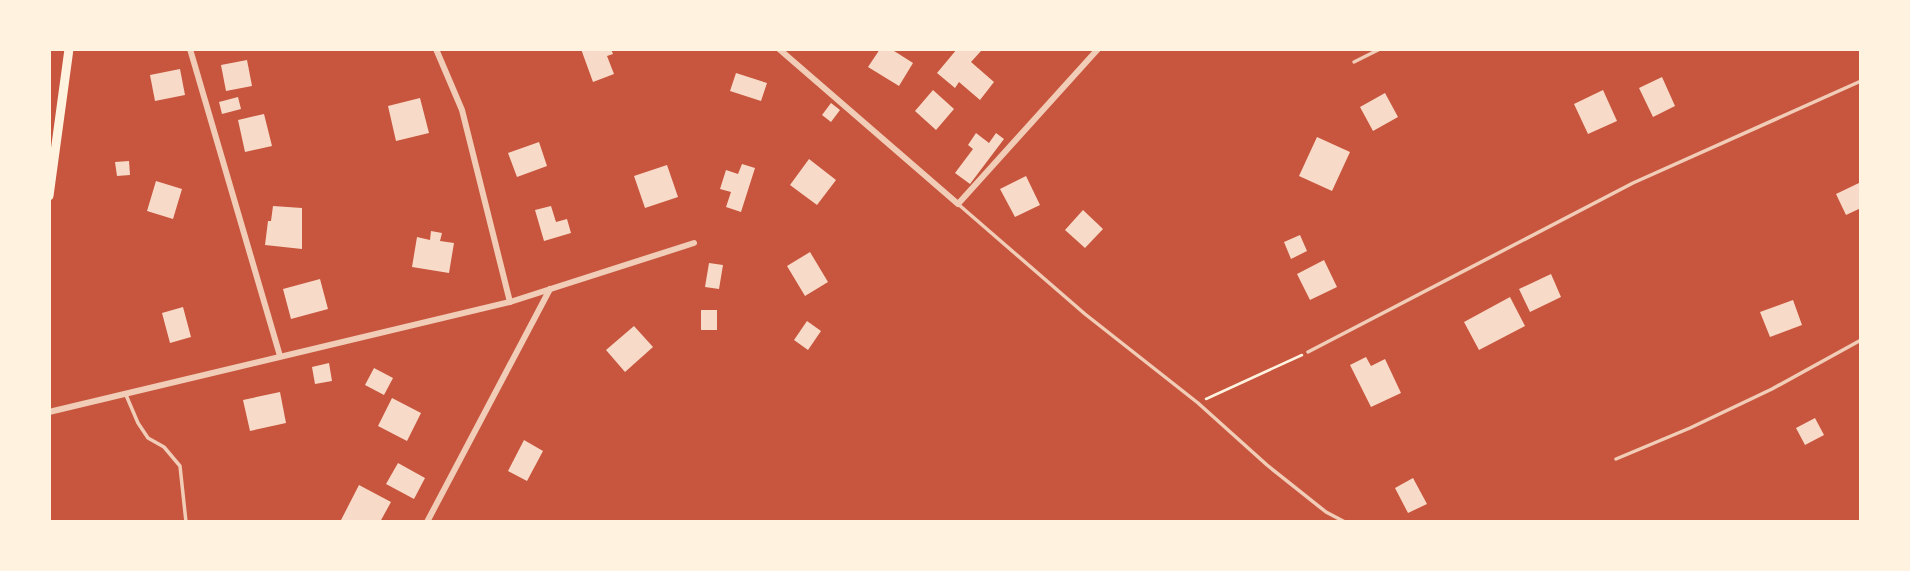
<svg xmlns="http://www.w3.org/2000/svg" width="1910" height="571" viewBox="0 0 1910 571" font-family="Inter,sans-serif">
<rect width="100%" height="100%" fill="#c8553d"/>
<g fill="#f7dbc8">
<polygon points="581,49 611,49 613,54 607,56 614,74 593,82"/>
<polygon points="880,49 891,49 913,63 899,86 868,67"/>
<polygon points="957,49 981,51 971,62 994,82 980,100 959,82 955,88 937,73"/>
<polygon points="247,60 252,86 226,91 221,65"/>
<polygon points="180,69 185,95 155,101 150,75"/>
<polygon points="736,73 767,83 761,101 730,91"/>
<polygon points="1662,77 1675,106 1653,117 1639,88"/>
<polygon points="933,90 954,109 936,130 915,111"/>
<polygon points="1603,90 1617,121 1588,134 1574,104"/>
<polygon points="1385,93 1398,117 1373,131 1360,107"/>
<polygon points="238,97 241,109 222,114 219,102"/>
<polygon points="420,98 429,133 396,141 388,106"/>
<polygon points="831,103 840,110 831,122 822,115"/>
<polygon points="264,114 272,146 245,152 238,120"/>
<polygon points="976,133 989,143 996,133 1004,139 970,184 955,173 973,149 968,145"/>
<polygon points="1317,137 1350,152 1332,191 1299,176"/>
<polygon points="539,142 547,166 517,177 508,153"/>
<polygon points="809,159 836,180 817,205 790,185"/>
<polygon points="129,161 130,175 117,176 115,162"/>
<polygon points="742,164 755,168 741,212 726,207 731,192 720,189 726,170 738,174"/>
<polygon points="667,165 678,197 645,208 634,176"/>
<polygon points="1026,176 1040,205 1015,217 1000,189"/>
<polygon points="156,181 182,189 173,219 147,211"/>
<polygon points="1861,182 1861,208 1846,215 1836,194"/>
<polygon points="273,206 302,208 302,249 265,245 268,221 271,221"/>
<polygon points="551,206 556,222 567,219 571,233 544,241 535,210"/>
<polygon points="1083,210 1103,229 1085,248 1065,230"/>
<polygon points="431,231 442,233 440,241 454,243 449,273 412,267 417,237 430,240"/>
<polygon points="1300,235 1307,251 1291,259 1284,242"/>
<polygon points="810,252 828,282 805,296 787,266"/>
<polygon points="1324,260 1337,287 1310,300 1297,274"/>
<polygon points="709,263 723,265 719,289 705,287"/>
<polygon points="1551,274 1561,297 1530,312 1519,289"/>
<polygon points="320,279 328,309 291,319 283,289"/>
<polygon points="1510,297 1525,326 1479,350 1464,322"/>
<polygon points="1793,300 1802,325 1770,337 1760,312"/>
<polygon points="183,307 191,337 170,343 162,313"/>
<rect x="701" y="310" width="16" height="20"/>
<polygon points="807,321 821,331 808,350 794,340"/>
<polygon points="634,326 653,347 625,372 606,350"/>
<polygon points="1366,357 1371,366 1385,359 1401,393 1371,407 1350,365"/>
<polygon points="329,363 332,381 315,384 312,367"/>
<polygon points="374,368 393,378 384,395 365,385"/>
<polygon points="280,392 286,423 250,431 243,400"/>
<polygon points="392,398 421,413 407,441 378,426"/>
<polygon points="1815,418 1824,435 1805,445 1796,428"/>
<polygon points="524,440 543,451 527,481 508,471"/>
<polygon points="398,463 425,478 414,499 386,484"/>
<polygon points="1413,478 1427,504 1408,513 1395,488"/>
<polygon points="359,485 391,502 380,522 340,522"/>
</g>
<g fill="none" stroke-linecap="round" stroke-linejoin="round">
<polyline stroke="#fff3e0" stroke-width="2.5" points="1206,399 1302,355"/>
<g stroke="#f1ccb7" stroke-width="3.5">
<polyline points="1354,62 1380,49"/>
<polyline points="958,204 1085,314 1198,403 1267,465 1326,512 1345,522"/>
<polyline points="1308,352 1633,183 1861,81"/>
<polyline points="126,395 138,423 148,438 164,447 180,466 186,522"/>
<polyline points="1616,459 1690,428 1772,389 1861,340"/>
</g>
<g stroke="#f1ccb7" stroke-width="6">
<polyline points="190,49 280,356"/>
<polyline points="436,49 462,110 510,302"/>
<polyline points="779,49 958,204 1098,49"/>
<polyline points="49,412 510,302 694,243"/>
<polyline points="427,522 550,289"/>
</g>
<polyline stroke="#fff3e0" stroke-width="9" points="49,196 69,49"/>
</g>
<rect width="1910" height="571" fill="none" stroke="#fff3e0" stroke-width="102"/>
</svg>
